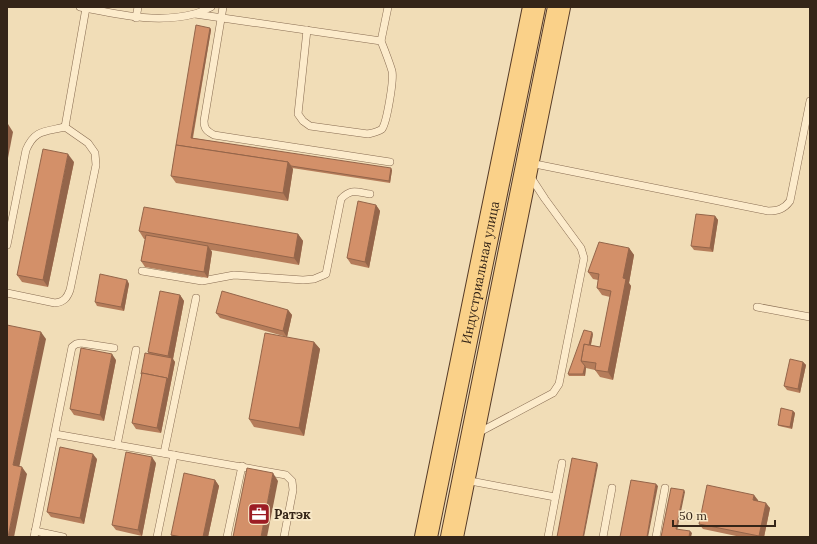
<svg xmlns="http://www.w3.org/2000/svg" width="817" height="544" viewBox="0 0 817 544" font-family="Lora,serif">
<rect width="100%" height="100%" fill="#f1ddb7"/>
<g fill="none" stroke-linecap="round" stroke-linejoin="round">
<g stroke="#886c52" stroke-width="8">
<g id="lane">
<path d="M80,7C117,14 156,24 194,14C200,13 206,9 211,7"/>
<path d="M223,7L204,121C204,129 207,131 214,135L390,162"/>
<polyline points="195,14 381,41 388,7"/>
<polyline points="136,18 138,7"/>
<path d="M307,30L298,114L303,121L310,126L368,134C372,133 378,132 382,129C387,122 394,79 392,71C389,61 385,51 381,41"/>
<polyline points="65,127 86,8"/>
<path d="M530,163L768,211C778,211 784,209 790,201L810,101"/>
<path d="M7,245L26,150C35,129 45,132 65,127L88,143L95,153L96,165L70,290C67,298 64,302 55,303L7,293"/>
<path d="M142,271L202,281L234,275L303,280L314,279L326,274L341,199C351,188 357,192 370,194"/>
<polyline points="757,307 810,317"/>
<polyline points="55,434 286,475 292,481 293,490 284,537"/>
<polyline points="476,434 553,393 559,384 584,258 581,248 545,199 530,176"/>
<polyline points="117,445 136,350"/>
<polyline points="164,453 196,298"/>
<polyline points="465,480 555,497"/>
<polyline points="35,531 63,537"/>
<polyline points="34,537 72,347 76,344 81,343 114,348"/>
<polyline points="157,537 174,455"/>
<polyline points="227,537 242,466"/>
<polyline points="548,537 562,463"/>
<polyline points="603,537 612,488"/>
<polyline points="656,537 665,488"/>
</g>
</g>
<g stroke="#553a27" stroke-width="24">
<g id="primary">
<path id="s1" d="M426,537L534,7"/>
<polyline points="452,537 559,7"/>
</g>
</g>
<use href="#lane" stroke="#fcebcb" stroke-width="7"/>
<use href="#primary" stroke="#fad189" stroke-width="22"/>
</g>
<g fill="#b57c5a">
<polygon points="210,28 211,30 193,138 392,170 390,183 292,168 293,169 288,201 176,183 171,176 176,145"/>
<polygon points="74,162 48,287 22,282 17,275"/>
<polygon points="376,205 380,211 369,268 351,264 347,258"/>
<polygon points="715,216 718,220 713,252 694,250 691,246"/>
<polygon points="139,231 298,234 303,241 299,265 211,250 212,252 208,278 145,267 141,261 145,239 144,239"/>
<polygon points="629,248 634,255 629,283 631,286 613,380 600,377 595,370 586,368 585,376 569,376 568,374 593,334 591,345 600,347 610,297 602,295 597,288 598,280 593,279 588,272"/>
<polygon points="127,280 129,284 124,311 97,306 95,302"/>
<polygon points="180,295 184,301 173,359 175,362 161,433 136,429 132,423 142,376 141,374 149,354 148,352"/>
<polygon points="288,310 292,315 287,337 220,318 216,313"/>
<polygon points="314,342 320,349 304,436 254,427 249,419"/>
<polygon points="116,360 104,421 74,415 70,409"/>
<polygon points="803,362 806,365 800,393 787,390 784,386"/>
<polygon points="793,411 795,413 792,429 779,426 778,425"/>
<polygon points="97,459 84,524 51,517 47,512"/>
<polygon points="156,463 142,536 116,530 112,525"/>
<polygon points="215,480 219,486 208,537 173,537 171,535"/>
<polygon points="758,500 758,501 770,508 764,537 741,537 703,529 699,524"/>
</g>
<g fill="#94654a">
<polygon points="210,28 211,30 192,140 191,138"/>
<polygon points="8,124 13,132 7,163 7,131"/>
<polygon points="68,154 74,162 48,287 43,280"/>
<polygon points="288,162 293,169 288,201 283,193"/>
<polygon points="391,168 392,170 390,183 389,181"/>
<polygon points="376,205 380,211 369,268 365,262"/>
<polygon points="715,216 718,220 713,252 710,248"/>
<polygon points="298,234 303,241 299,265 294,258"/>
<polygon points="208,246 212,252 208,278 204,272"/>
<polygon points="629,248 634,255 629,283 631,286 613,380 608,372 623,278"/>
<polygon points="127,280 129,284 124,311 121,307"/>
<polygon points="180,295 184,301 173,359 175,362 161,433 157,428 167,378 172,361 168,356"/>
<polygon points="288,310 292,315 287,337 283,331"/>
<polygon points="41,332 46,339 18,473 13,465"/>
<polygon points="592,332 593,334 587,362 586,362"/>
<polygon points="314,342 320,349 304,436 299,428"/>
<polygon points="112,354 116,360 104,421 100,415"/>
<polygon points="803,362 806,365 800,393 798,389"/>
<polygon points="585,366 586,368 585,376 583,374"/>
<polygon points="793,411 795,413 792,429 790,427"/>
<polygon points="93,454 97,459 84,524 80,518"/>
<polygon points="152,457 156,463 142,536 138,530"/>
<polygon points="597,463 598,465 584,537 583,537"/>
<polygon points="22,467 27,474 14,537 8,537"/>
<polygon points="273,473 278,481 267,537 261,537"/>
<polygon points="215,480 219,486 208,537 203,537"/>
<polygon points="656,484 658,486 648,537 647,537"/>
<polygon points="684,490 685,492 677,531 676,529"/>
<polygon points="754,495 758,500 757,505 753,500"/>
<polygon points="766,503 770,508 764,537 760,537 759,536"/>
<polygon points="690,531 692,533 691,537 689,537"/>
</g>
<g fill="#d39069" stroke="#94654a">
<polygon points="196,25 210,28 191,138 391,168 389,181 291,166 288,162 176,145"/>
<polygon points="176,145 288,162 283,193 171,176"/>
<polygon points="43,149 68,154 43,280 17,275"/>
<polygon points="358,201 376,205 365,262 347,258"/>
<polygon points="144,207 298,234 294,258 139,231"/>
<polygon points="696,214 715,216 710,248 691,246"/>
<polygon points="146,235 208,246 204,272 141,261"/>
<polygon points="599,242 629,248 623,278 626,279 608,372 595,370 596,363 581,361 584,344 600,347 611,291 597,288 599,274 588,272"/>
<polygon points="100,274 127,280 121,307 95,302"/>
<polygon points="160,291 180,295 168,356 148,352"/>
<polygon points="222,291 288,310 283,331 216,313"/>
<polygon points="7,325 41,332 13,465 22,467 8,537 7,537"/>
<polygon points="584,330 592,332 589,345 584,344 581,361 585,366 583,374 568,374"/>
<polygon points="265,333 314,342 299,428 249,419"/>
<polygon points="81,348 112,354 100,415 70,409"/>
<polygon points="145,353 172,358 168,379 167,378 142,373 142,374 141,374"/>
<polygon points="790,359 803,362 798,389 784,386"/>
<polygon points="142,373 167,378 157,428 132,423"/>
<polygon points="781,408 793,411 790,427 778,425"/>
<polygon points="60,447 93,454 80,518 47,512"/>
<polygon points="126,452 152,457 138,530 112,525"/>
<polygon points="572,458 597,463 583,537 557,537"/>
<polygon points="247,468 273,473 261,537 233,537"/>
<polygon points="184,473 215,480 203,537 182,537 171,535"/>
<polygon points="631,480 656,484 647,537 620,537"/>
<polygon points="707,485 754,495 753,500 766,503 759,536 699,524"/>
<polygon points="671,488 684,490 676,529 690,531 689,537 661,537"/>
</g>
<defs>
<g id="office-square" transform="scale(1.15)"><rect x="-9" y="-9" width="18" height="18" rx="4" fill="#9c1d24" stroke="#f8e8c7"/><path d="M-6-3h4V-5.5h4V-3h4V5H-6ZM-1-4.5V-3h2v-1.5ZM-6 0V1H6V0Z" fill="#fff"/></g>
</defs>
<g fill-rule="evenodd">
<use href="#office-square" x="259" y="514"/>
</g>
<g text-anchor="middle" stroke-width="4" stroke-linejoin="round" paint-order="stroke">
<g font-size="13" fill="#352518" stroke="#f8e8c7">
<text dy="5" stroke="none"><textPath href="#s1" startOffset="270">Индустриальная улица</textPath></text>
</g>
<g font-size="13" font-weight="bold" fill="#352518" stroke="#f8e8c7" text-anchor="start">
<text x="274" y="519">Ратэк</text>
</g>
</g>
<rect width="817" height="544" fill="none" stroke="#352518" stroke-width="16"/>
<path d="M673 520v6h102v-6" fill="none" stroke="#352518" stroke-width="2"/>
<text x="679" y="520" font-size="12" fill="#352518" stroke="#f8e8c7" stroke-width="3" paint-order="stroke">50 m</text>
</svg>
